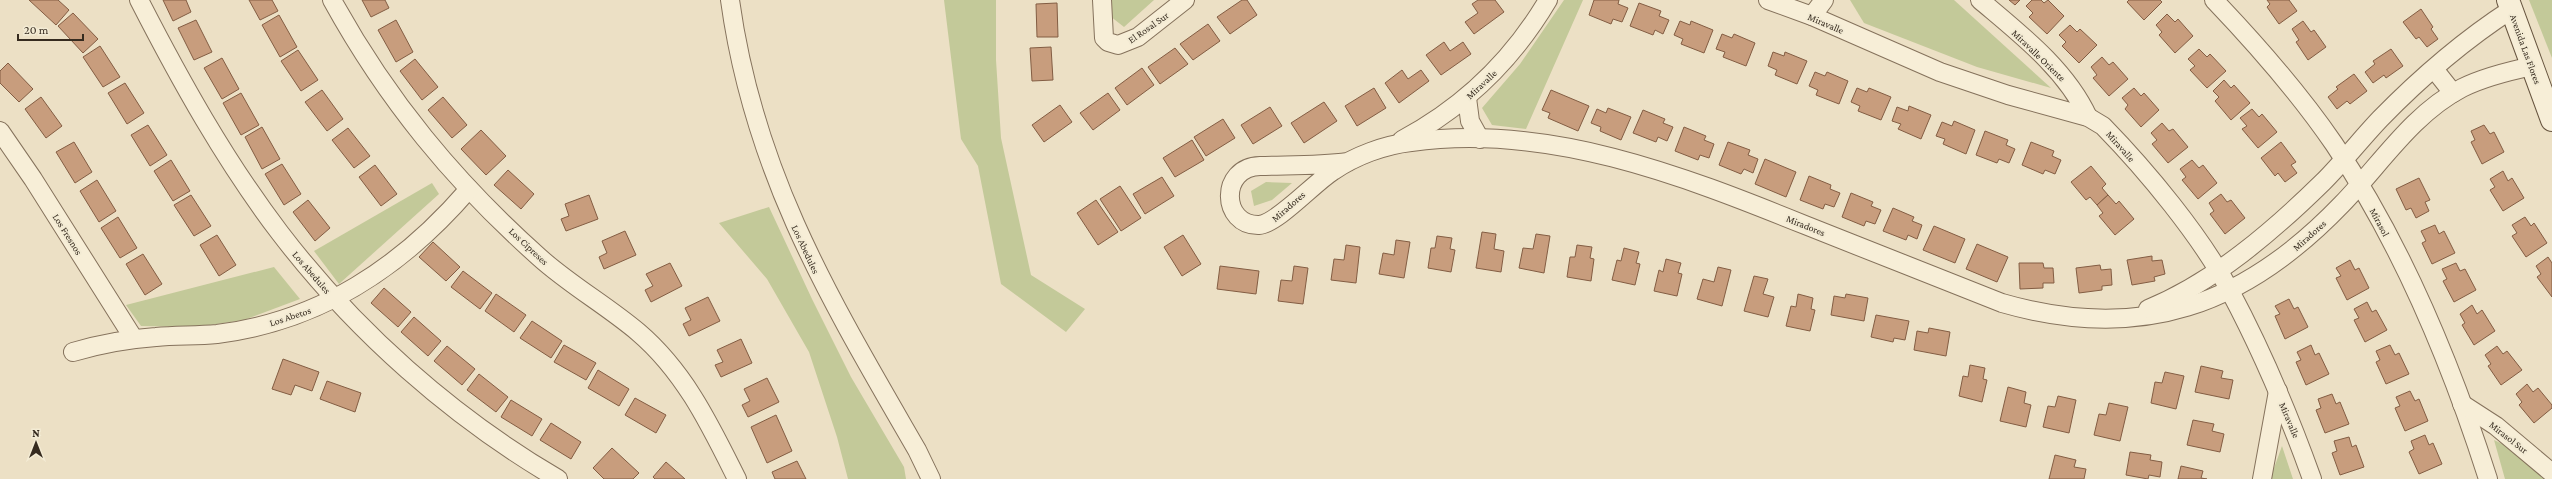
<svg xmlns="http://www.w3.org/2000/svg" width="2552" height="479" viewBox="0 0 2552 479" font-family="'Crimson Pro',serif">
<rect width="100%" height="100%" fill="#ece0c5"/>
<g fill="#c3c999">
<polygon points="944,0 996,0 996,60 1001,138 1031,275 1085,309 1066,332 1001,284 978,166 961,139"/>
<polygon points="1111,0 1154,0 1124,27 1110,16"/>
<polygon points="1564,0 1583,0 1526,129 1492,125 1482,108 1520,64"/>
<polygon points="1850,0 1954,0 2051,88 1977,67 1864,23"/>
<polygon points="2529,0 2552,0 2552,58"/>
<polygon points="1266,182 1292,183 1272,200 1254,206 1251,191"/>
<polygon points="432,183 439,194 339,284 314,251"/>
<polygon points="769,207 812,299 851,377 904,467 906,479 848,479 837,437 809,352 767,279 719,223"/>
<polygon points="274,267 300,299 244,320 196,327 141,326 126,305"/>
<polygon points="2494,440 2513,449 2546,479 2505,479"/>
<polygon points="2282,446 2293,479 2270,479"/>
</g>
<g fill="#c89d7d" stroke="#835d43">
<polygon points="29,0 58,0 69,10 56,25"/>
<polygon points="163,0 186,0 191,12 173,21"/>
<polygon points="249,0 272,0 278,11 260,20"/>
<polygon points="362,0 385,0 389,8 371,17"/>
<polygon points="1242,0 1247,0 1257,15 1230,34 1217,17"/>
<polygon points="1478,0 1495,0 1504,12 1474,34 1465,22 1478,13 1472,4"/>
<polygon points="1594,0 1619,0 1618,4 1628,8 1622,22 1613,19 1611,24 1589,15"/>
<polygon points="2009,0 2020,0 2015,5"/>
<polygon points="2032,0 2041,0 2044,3 2048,0 2064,16 2047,34 2029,17 2033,13 2026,6"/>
<polygon points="2129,0 2160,0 2162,2 2144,20 2127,2"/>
<polygon points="2267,0 2289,0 2297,11 2279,24 2267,7 2270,4"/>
<polygon points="1057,3 1058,37 1037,37 1036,4"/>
<polygon points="1639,3 1661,11 1659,16 1669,20 1663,34 1655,30 1653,35 1630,26"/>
<polygon points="2421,9 2433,27 2431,29 2438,39 2427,47 2419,37 2416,39 2403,22"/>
<polygon points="73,13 98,39 83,53 58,26"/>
<polygon points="2167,14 2175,22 2178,19 2193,36 2175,53 2159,35 2162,32 2156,25"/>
<polygon points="279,15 297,47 280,57 262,25"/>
<polygon points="196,20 212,52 194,60 178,28"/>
<polygon points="396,20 413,52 396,62 378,30"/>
<polygon points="1680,21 1690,25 1691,21 1713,30 1704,53 1681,44 1683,39 1674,35"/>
<polygon points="2303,21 2311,32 2314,30 2326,47 2308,60 2296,42 2299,40 2292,29"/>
<polygon points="1208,24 1220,41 1193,60 1180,44"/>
<polygon points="2070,25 2077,32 2080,29 2097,45 2079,63 2062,46 2066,42 2059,35"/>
<polygon points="1722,34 1732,38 1734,34 1755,43 1746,66 1723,57 1725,52 1716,49"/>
<polygon points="1444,42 1450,51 1463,42 1471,54 1441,75 1426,55"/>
<polygon points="100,46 120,77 103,87 83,57"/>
<polygon points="1051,47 1053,80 1032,81 1030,48"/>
<polygon points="1175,48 1188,64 1160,84 1148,67"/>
<polygon points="2199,49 2207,57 2210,54 2226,71 2207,88 2190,70 2195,66 2188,59"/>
<polygon points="2391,49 2403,66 2386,78 2384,75 2373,83 2365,72 2375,64 2373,61"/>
<polygon points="298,50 318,80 301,91 281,61"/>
<polygon points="1773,52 1784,56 1785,52 1807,61 1797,84 1775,75 1777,70 1768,66"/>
<polygon points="2102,57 2109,65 2113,62 2128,79 2109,96 2093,78 2097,75 2091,67"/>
<polygon points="222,58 239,89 222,99 204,68"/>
<polygon points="415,59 438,87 422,100 400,71"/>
<polygon points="8,63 33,89 19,102 0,83 0,71"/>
<polygon points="1142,68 1154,85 1127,105 1115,88"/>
<polygon points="1402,70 1408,79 1421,70 1429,81 1399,103 1385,83"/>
<polygon points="1815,72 1825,76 1827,72 1848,81 1839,104 1816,95 1818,90 1809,86"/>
<polygon points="2354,74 2367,91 2350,104 2347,101 2337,109 2328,97 2338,89 2336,87"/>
<polygon points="2224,80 2231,88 2234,85 2250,103 2231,120 2215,101 2219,97 2213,91"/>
<polygon points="125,83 144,113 127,124 108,93"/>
<polygon points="1374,88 1386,108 1357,126 1345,106"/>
<polygon points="1857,88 1867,92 1869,88 1891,97 1881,120 1858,111 1860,106 1851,102"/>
<polygon points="2134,88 2141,96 2144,93 2159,110 2141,127 2125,109 2128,105 2122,98"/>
<polygon points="322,90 343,119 327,131 305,102"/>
<polygon points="1551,90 1589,106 1578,131 1548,118 1550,113 1542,110"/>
<polygon points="241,93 259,125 241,135 223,103"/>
<polygon points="1108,93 1120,110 1093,130 1080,113"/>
<polygon points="41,97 62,126 46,138 25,109"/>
<polygon points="443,97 467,125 452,138 428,110"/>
<polygon points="1324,102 1337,121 1304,143 1291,123"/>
<polygon points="1060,105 1072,122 1044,142 1032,125"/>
<polygon points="1909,106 1931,115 1921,139 1898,129 1901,124 1892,121 1897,107 1908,111"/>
<polygon points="1270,107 1282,126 1253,144 1241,125"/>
<polygon points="1608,108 1631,117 1621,140 1600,131 1601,127 1591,123 1597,109 1606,113"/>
<polygon points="2252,109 2259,117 2262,114 2277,132 2258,148 2242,129 2247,126 2240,118"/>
<polygon points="1643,110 1665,119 1663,123 1673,127 1667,141 1658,137 1656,142 1633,133"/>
<polygon points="1223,119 1235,138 1206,156 1194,137"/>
<polygon points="1954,121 1975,130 1966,154 1943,144 1945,139 1936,136 1942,122 1952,126"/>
<polygon points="2162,123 2169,131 2173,129 2188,147 2168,163 2152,144 2157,140 2151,133"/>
<polygon points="148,125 167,155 150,166 131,135"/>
<polygon points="2484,125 2490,134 2494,132 2504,152 2482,164 2471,142 2475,140 2471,131"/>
<polygon points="262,127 280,159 262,169 245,137"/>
<polygon points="1684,127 1706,136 1704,140 1714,144 1709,158 1700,155 1698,160 1675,151"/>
<polygon points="348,128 370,156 354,168 332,140"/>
<polygon points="481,130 506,156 486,175 461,149"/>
<polygon points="1985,131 2008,140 2006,145 2015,149 2009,163 1999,159 1997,163 1976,155"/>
<polygon points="1192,140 1204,160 1175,177 1163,158"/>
<polygon points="74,142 92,172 75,183 56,152"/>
<polygon points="1728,142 1750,150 1748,155 1758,159 1753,173 1744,169 1741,174 1719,165"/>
<polygon points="2031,142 2054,151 2052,156 2061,160 2055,174 2045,170 2043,174 2022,165"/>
<polygon points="2281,142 2296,162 2291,165 2297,173 2285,182 2278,173 2275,176 2261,158"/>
<polygon points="1765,159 1796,172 1786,197 1755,184"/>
<polygon points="171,160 190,191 173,201 154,171"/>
<polygon points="2192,160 2199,168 2203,165 2217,183 2198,199 2182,180 2186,177 2180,169"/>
<polygon points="282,164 301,194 284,205 265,174"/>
<polygon points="375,165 397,194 381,206 359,177"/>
<polygon points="2091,166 2106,184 2102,188 2108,195 2097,205 2090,197 2086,200 2071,182"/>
<polygon points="508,170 534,194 521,209 494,185"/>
<polygon points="2503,171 2508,181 2512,178 2524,198 2503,211 2490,190 2495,187 2490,179"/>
<polygon points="1809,176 1831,185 1830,189 1840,193 1834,207 1825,204 1823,209 1800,200"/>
<polygon points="1162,177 1174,196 1145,214 1133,194"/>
<polygon points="2419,178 2430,200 2425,202 2429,211 2416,218 2411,208 2406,210 2396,189"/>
<polygon points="97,180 116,211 99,222 80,191"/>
<polygon points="1120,186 1141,218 1121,231 1100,199"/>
<polygon points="1851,193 1873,202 1871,206 1881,210 1875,224 1866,221 1864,226 1842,217"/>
<polygon points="2221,194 2227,202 2231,200 2245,218 2225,234 2210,214 2214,211 2209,203"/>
<polygon points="191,195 211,226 194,236 174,205"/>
<polygon points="589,195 598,219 566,231 561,219 569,216 565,204"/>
<polygon points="2108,195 2116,204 2119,201 2134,219 2115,235 2099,216 2103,213 2097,205"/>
<polygon points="308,200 330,228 315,241 293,212"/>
<polygon points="1096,200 1118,232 1098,245 1077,213"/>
<polygon points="1893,208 1914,217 1912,221 1922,225 1917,239 1908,235 1906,240 1883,231"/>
<polygon points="118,217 137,248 120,258 101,228"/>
<polygon points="2525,217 2531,226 2534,223 2547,243 2526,257 2512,236 2517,233 2512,225"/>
<polygon points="2435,225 2439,234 2444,231 2455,253 2432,264 2422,243 2426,241 2421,231"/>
<polygon points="1934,226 1965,239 1955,263 1923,250"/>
<polygon points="625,231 636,255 604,269 599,257 607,253 602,241"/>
<polygon points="1482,232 1496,234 1494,249 1504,251 1501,272 1476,268"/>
<polygon points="1536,234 1550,236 1544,273 1519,268 1523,248 1533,249"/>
<polygon points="217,235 236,265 219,276 200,245"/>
<polygon points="1183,235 1201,264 1182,276 1164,247"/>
<polygon points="1437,236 1452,238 1450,249 1455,250 1451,272 1428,268 1431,248 1435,248"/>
<polygon points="1396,240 1410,242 1404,278 1379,274 1383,253 1394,255"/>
<polygon points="433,242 460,267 446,281 419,257"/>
<polygon points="1977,244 2008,257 1997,282 1966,269"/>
<polygon points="1346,245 1360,247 1356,283 1331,280 1334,259 1344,260"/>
<polygon points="1577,245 1592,247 1590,258 1594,259 1591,281 1567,277 1570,257 1575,257"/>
<polygon points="1624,248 1639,252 1636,263 1640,264 1635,285 1612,280 1617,260 1621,261"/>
<polygon points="143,254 162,284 145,295 126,264"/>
<polygon points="2152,256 2152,261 2162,260 2165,274 2154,277 2155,281 2132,285 2127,260"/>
<polygon points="2548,257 2552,263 2552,297 2537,277 2541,274 2536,266"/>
<polygon points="1666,259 1681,263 1678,273 1682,274 1677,296 1654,291 1659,270 1663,272"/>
<polygon points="2350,260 2355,270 2359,268 2369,288 2347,300 2336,278 2341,276 2336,268"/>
<polygon points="670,263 682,286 651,302 645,290 653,286 646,274"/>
<polygon points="2019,263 2043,263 2044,268 2053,268 2054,283 2043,283 2043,288 2020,289"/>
<polygon points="2456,263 2460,271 2465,269 2476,290 2454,302 2443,281 2447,279 2442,269"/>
<polygon points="2100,265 2101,270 2111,269 2112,285 2102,286 2102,290 2079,293 2076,268"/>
<polygon points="1220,266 1259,271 1256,294 1217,289"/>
<polygon points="1294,266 1308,268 1303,304 1278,301 1281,280 1292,281"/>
<polygon points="1718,267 1731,270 1722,306 1697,299 1703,279 1714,282"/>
<polygon points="463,271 492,293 480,309 451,287"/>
<polygon points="1754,276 1768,279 1763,294 1774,297 1768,317 1744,311"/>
<polygon points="384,288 411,312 398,327 371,303"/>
<polygon points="496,294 526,315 514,332 485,311"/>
<polygon points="1798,294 1813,298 1811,309 1815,310 1810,331 1786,326 1791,306 1796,307"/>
<polygon points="1846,294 1868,298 1864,321 1831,315 1834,296 1845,298"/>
<polygon points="708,297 720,321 689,336 683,324 691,320 685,308"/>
<polygon points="2289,299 2294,309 2298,307 2308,327 2285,339 2275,316 2280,314 2275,306"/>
<polygon points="2367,302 2372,312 2376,310 2387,330 2365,342 2354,320 2359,318 2354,309"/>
<polygon points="2472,305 2477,314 2482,310 2495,331 2474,345 2462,325 2465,323 2460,314"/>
<polygon points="1876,315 1909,321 1905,340 1894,338 1893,342 1871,337"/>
<polygon points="414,317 441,341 428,356 401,332"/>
<polygon points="532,321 562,341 551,358 520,338"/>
<polygon points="1929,328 1950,332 1946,356 1914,350 1917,331 1928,333"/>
<polygon points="741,339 752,363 721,377 715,365 723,362 717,350"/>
<polygon points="564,345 596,363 586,380 554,362"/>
<polygon points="2311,345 2315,355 2319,353 2329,374 2306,385 2296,362 2301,360 2297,352"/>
<polygon points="2390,345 2395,355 2399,353 2409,374 2386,384 2376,362 2380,360 2376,351"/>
<polygon points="447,346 475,369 462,385 434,361"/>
<polygon points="2497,346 2503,354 2507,351 2522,370 2501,385 2488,366 2491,364 2485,355"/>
<polygon points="283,359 319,372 312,391 295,385 291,395 272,389"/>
<polygon points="1970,365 1985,368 1983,379 1987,380 1982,402 1959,396 1963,376 1968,377"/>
<polygon points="2201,366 2223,371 2221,378 2233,380 2229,399 2195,392"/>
<polygon points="598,370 629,389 619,406 588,388"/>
<polygon points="2165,372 2184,376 2176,409 2151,403 2155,382 2162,383"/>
<polygon points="479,374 508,397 496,412 467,390"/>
<polygon points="767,378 779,402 748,417 742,405 750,401 744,389"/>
<polygon points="327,381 361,393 355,412 320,399"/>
<polygon points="2527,384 2533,392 2538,388 2552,405 2552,408 2534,423 2519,405 2522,402 2516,394"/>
<polygon points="2008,387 2026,392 2024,403 2031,405 2026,427 2000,421"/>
<polygon points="2410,391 2415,401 2419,399 2428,421 2405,431 2395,408 2400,406 2396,397"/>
<polygon points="2332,394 2336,404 2340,402 2349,424 2325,433 2316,410 2321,408 2318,399"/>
<polygon points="2058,396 2076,400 2069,433 2043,427 2048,406 2055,407"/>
<polygon points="635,398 666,415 656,433 625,415"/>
<polygon points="511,400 542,419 532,436 501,417"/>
<polygon points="2109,403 2128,407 2120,441 2094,435 2099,414 2106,415"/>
<polygon points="776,415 792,451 767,463 751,427"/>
<polygon points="2193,420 2214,424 2212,431 2224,434 2220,452 2187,445"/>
<polygon points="551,423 581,442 571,459 540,440"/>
<polygon points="2425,435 2429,445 2433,443 2442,464 2419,474 2409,452 2414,449 2411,441"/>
<polygon points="2349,437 2352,447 2356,445 2364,467 2340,475 2332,453 2337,451 2334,441"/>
<polygon points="612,448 639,473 633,479 604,479 593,468"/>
<polygon points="2130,452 2151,455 2150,460 2162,462 2160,477 2149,475 2148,479 2126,475"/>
<polygon points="2055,455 2076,460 2074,467 2086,469 2084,479 2049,479"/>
<polygon points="797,461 806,479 775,479 772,472"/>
<polygon points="666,462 685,479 655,479 653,477"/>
<polygon points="2181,466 2203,471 2201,478 2207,479 2178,479"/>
</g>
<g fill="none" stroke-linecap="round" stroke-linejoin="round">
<g stroke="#85725c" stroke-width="20">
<g id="street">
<path d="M139,0C180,80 225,161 280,233C355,331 452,417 558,479"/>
<path d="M332,0C387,100 454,181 539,257C570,285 606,305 638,332C685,372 710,425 737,479"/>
<path d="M730,0C754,175 831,301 917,450L931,479"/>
<polyline points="1102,0 1104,38 1108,42 1118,45 1138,37 1185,0"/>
<path d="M1768,0L1812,16L1940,72L2008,95L2088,117L2103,126C2146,170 2201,236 2230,291C2262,351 2289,415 2312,479"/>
<path d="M1980,0C2019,33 2066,69 2088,117"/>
<path d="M2214,0C2257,45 2299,93 2334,144C2403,246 2451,363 2488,479"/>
<polyline points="1812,16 1824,0"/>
<polyline points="2434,69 2453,93"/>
<polyline points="1467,98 1470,121 1480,139"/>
<polyline points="0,131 33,179 134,339"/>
<path d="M1402,140C1464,107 1512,61 1548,0"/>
<path d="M1348,162C1318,166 1290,165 1260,166C1219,167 1221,226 1259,225C1277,224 1314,183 1333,171C1355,156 1384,145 1411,142C1548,123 1681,175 1805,225C1871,251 1936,277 2002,303C2141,343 2244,306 2342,204C2380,165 2412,114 2462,88C2484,77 2509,71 2533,66"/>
<path d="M2148,309C2214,282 2273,231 2323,182C2343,162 2361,139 2380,119C2420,78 2464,40 2512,9"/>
<path d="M73,352C100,344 127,339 156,337C176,335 196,336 217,334C320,321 401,268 469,189"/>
<polyline points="2462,404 2496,426 2552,473"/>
<polyline points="2262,479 2278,391"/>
</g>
</g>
<g stroke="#67543f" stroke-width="24">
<polyline id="secondary" points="2508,0 2552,120"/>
</g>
<use href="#street" stroke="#f7eed7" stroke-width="18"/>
<use href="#secondary" stroke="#f7eed7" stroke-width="22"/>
</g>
<g text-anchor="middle" stroke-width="4" stroke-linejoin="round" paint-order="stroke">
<g font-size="10" fill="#362b1f" stroke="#f3ebd4">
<text transform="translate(1826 23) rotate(23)" y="4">Miravalle</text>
<text transform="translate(1148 27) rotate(-35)" y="4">El Rosal Sur</text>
<text transform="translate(2526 49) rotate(70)" y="4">Avenida Las Flores</text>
<text transform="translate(2039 55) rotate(44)" y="4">Miravalle Oriente</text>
<text transform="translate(1481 84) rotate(-43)" y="4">Miravalle</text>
<text transform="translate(2121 146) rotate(49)" y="4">Miravalle</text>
<text transform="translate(1288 206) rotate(-41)" y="4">Miradores</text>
<text transform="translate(2380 222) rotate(62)" y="4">Mirasol</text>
<text transform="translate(1806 225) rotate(22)" y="4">Miradores</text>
<text transform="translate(68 234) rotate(58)" y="4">Los Fresnos</text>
<text transform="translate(2309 235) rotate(-42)" y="4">Miradores</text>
<text transform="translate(529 246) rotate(43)" y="4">Los Cipreses</text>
<text transform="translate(806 249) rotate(65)" y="4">Los Abedules</text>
<text transform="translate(312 272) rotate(49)" y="4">Los Abedules</text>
<text transform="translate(290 316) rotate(-18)" y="4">Los Abetos</text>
<text transform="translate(2290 420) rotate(67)" y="4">Miravalle</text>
<text transform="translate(2509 437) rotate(38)" y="4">Mirasol Sur</text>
</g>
</g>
<g transform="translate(36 443)" stroke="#f3ebd4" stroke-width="3" paint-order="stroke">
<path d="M0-3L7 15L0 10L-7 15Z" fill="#362b1f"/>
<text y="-6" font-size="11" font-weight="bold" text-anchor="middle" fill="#362b1f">N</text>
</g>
<path d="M18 34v6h65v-6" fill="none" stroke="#362b1f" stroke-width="2"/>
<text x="24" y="34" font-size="12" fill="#362b1f" stroke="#f3ebd4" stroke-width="3" paint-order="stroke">20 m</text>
</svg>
